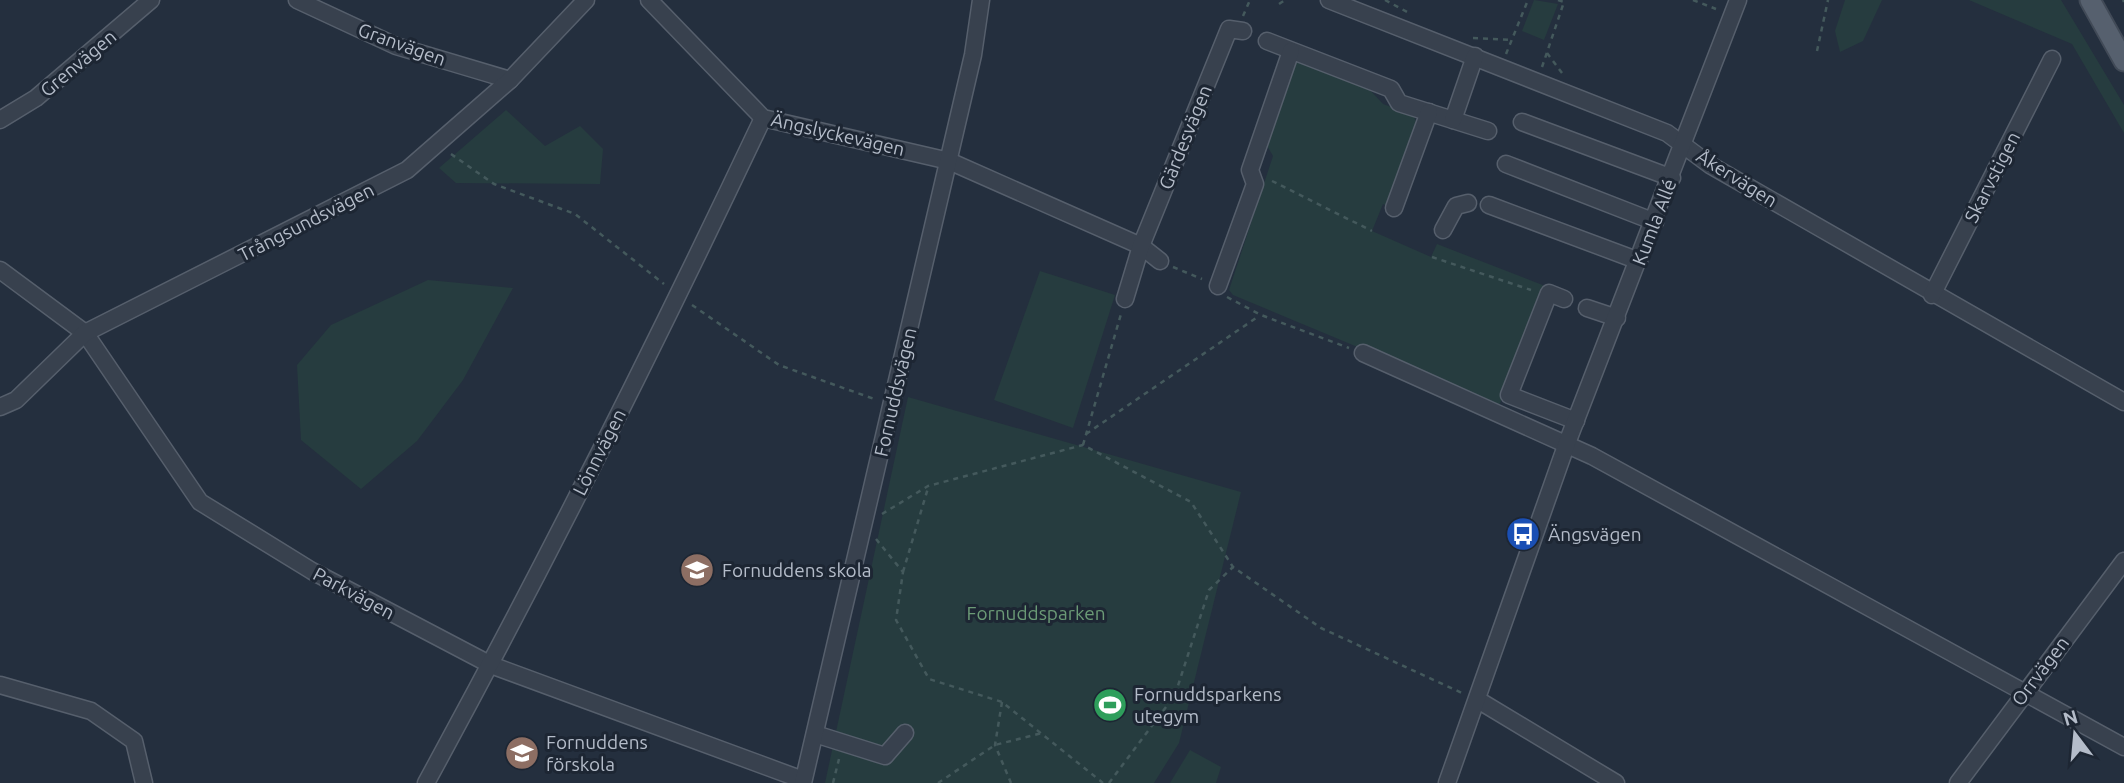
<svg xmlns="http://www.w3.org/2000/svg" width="2124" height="783" viewBox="0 0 2124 783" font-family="Ubuntu,sans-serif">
<rect width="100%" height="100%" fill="#242f3e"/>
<g fill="#263c3f">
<polygon points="1534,0 1558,4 1544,40 1522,31"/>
<polygon points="1845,0 1882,0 1863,41 1840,52 1835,31"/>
<polygon points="1969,0 2061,0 2124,105 2124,133 2072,44"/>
<polygon points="1295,61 1369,89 1383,104 1413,115 1419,128 1387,206 1383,204 1372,231 1431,257 1437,244 1545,286 1499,406 1233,295 1229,290 1273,156 1266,144"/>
<polygon points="506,110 545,146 580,126 603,149 600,184 456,183 439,168"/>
<polygon points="1040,271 1115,295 1073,428 994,400"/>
<polygon points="428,280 513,288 463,380 417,441 361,489 301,440 297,365 331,325"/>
<polygon points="908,397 1241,492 1179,743 1154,783 825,783"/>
<polygon points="1190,750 1221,767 1216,783 1170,783"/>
</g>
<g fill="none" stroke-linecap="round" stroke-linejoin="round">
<g stroke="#565f6c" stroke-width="19">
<g id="minor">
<polyline points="297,0 396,46 510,80"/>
<polyline points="649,0 763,118 949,161 1141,246 1160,261"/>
<polyline points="1329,0 1667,133 1710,165 2124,402"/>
<polyline points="1267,41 1391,89 1399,103 1488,131"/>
<polyline points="0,120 36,98 151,0"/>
<polyline points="1453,120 1475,56"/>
<polyline points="1522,122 1672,178"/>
<polyline points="1506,164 1655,222"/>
<polyline points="1489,205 1639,261"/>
<polyline points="1394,208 1429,112"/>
<polyline points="1443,230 1456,206 1468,203"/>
<polyline points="0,270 85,333 200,502 312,571 491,665 803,780"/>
<polyline points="1218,286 1255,184 1250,170 1291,51"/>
<polyline points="1932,295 2052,59"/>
<polyline points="1125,299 1141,246 1229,29 1243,31"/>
<polyline points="1564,299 1549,293 1509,395 1576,421"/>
<polyline points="1587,308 1617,318"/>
<polyline points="1363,353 1592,456 2124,747"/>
<polyline points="0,407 16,400 85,333 407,170 510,80 586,0"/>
<polyline points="0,685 91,711 134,741 144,783"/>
<polyline points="1478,700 1616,783"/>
<polyline points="815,734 885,756 905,733"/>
<path d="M426,783C545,565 657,342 763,118"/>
<polyline points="803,783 973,55 981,0"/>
<polyline points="1447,783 1567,443 1738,0"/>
<polyline points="1958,783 2124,561"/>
</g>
</g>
<g stroke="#414a57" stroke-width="23">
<polyline id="major" points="2090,0 2124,61"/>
</g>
<g stroke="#44595c" stroke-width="2.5" stroke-dasharray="5 5" stroke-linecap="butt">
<polyline points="1385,0 1409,13"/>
<polyline points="1693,0 1716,9"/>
<polyline points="2123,0 2124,2"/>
<polyline points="1279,4 1285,0"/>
<polyline points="1243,16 1250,0"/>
<polyline points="1473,38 1511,40"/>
<polyline points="1817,51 1828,0"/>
<polyline points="1547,53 1562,73"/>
<polyline points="1506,54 1528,0"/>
<polyline points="1542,67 1564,2 1558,0"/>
<polyline points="451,154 494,184 575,214 664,284"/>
<polyline points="1272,181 1372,231"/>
<polyline points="1432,257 1531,290"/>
<polyline points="1173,267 1202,279"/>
<polyline points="1227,297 1261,315 1349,348"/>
<polyline points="692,305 779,365 877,400"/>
<polyline points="1086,434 1259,316"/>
<polyline points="1083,445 1121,314"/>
<polyline points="882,514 928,486 1083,445 1191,502 1233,567 1321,628 1462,693"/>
<polyline points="876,539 903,572 896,620 929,679 1002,702 1103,783"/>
<polyline points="903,572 928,488"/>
<polyline points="1002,702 995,745 1011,783"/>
<polyline points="833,783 839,759"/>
<polyline points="938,783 995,745 1042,733"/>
<polyline points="1109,783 1175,695 1209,590 1233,567"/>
</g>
<use href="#minor" stroke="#38414e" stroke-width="16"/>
<use href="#major" stroke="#56606e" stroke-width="19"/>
</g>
<defs>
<g id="bus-disc" transform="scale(1.75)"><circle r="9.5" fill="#1a4fb4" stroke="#1d2633"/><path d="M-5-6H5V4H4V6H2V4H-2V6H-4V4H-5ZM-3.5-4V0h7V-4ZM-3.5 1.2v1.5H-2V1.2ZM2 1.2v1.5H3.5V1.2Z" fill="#fff"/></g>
<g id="school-disc" transform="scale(1.75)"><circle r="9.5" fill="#8d6e63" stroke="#1d2633"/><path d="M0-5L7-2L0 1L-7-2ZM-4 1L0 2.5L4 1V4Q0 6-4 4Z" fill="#fff"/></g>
<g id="stadium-disc" transform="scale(1.75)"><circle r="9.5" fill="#2e9e5b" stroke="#1d2633"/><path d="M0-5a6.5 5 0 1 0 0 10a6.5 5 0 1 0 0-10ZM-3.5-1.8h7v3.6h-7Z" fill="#fff"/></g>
</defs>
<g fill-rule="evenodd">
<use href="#bus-disc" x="1523" y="534"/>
<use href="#school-disc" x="697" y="570"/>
<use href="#stadium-disc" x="1110" y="705"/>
<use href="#school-disc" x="522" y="753"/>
</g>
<g text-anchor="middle" stroke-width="6" stroke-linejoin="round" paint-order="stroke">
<g font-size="19" fill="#b4bcc9" stroke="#1d2633">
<text transform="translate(402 44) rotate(20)" y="7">Granvägen</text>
<text transform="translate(78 63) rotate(-40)" y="7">Grenvägen</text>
<text transform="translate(838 134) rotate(13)" y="7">Ängslyckevägen</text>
<text transform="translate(1185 137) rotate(-68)" y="7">Gärdesvägen</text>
<text transform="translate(1992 177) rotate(-63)" y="7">Skarvstigen</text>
<text transform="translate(1737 178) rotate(32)" y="7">Åkervägen</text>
<text transform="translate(306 222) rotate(-27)" y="7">Trångsundsvägen</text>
<text transform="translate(1654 222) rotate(-69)" y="7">Kumla Allé</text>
<text transform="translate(895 392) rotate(-77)" y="7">Fornuddsvägen</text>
<text transform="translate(599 452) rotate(-63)" y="7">Lönnvägen</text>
<text transform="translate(354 593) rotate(28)" y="7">Parkvägen</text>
<text transform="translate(2040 671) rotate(-53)" y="7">Orrvägen</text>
</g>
<g font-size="19" fill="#b4bcc9" stroke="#1d2633" text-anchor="start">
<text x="1548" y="541">Ängsvägen</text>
<text x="722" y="577">Fornuddens skola</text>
<text x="1134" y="701">Fornuddsparkens<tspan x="1134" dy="22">utegym</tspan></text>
<text x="546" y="749">Fornuddens<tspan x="546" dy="22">förskola</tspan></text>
</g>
<g font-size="19" fill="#6b9a76" stroke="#1d2633">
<text x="1036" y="620">Fornuddsparken</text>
</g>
</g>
<g transform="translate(2075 734) rotate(344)" stroke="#1d2633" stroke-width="5" paint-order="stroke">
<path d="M0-5L12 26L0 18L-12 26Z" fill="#b4bcc9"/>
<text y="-10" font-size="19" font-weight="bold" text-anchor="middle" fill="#b4bcc9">N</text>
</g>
</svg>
